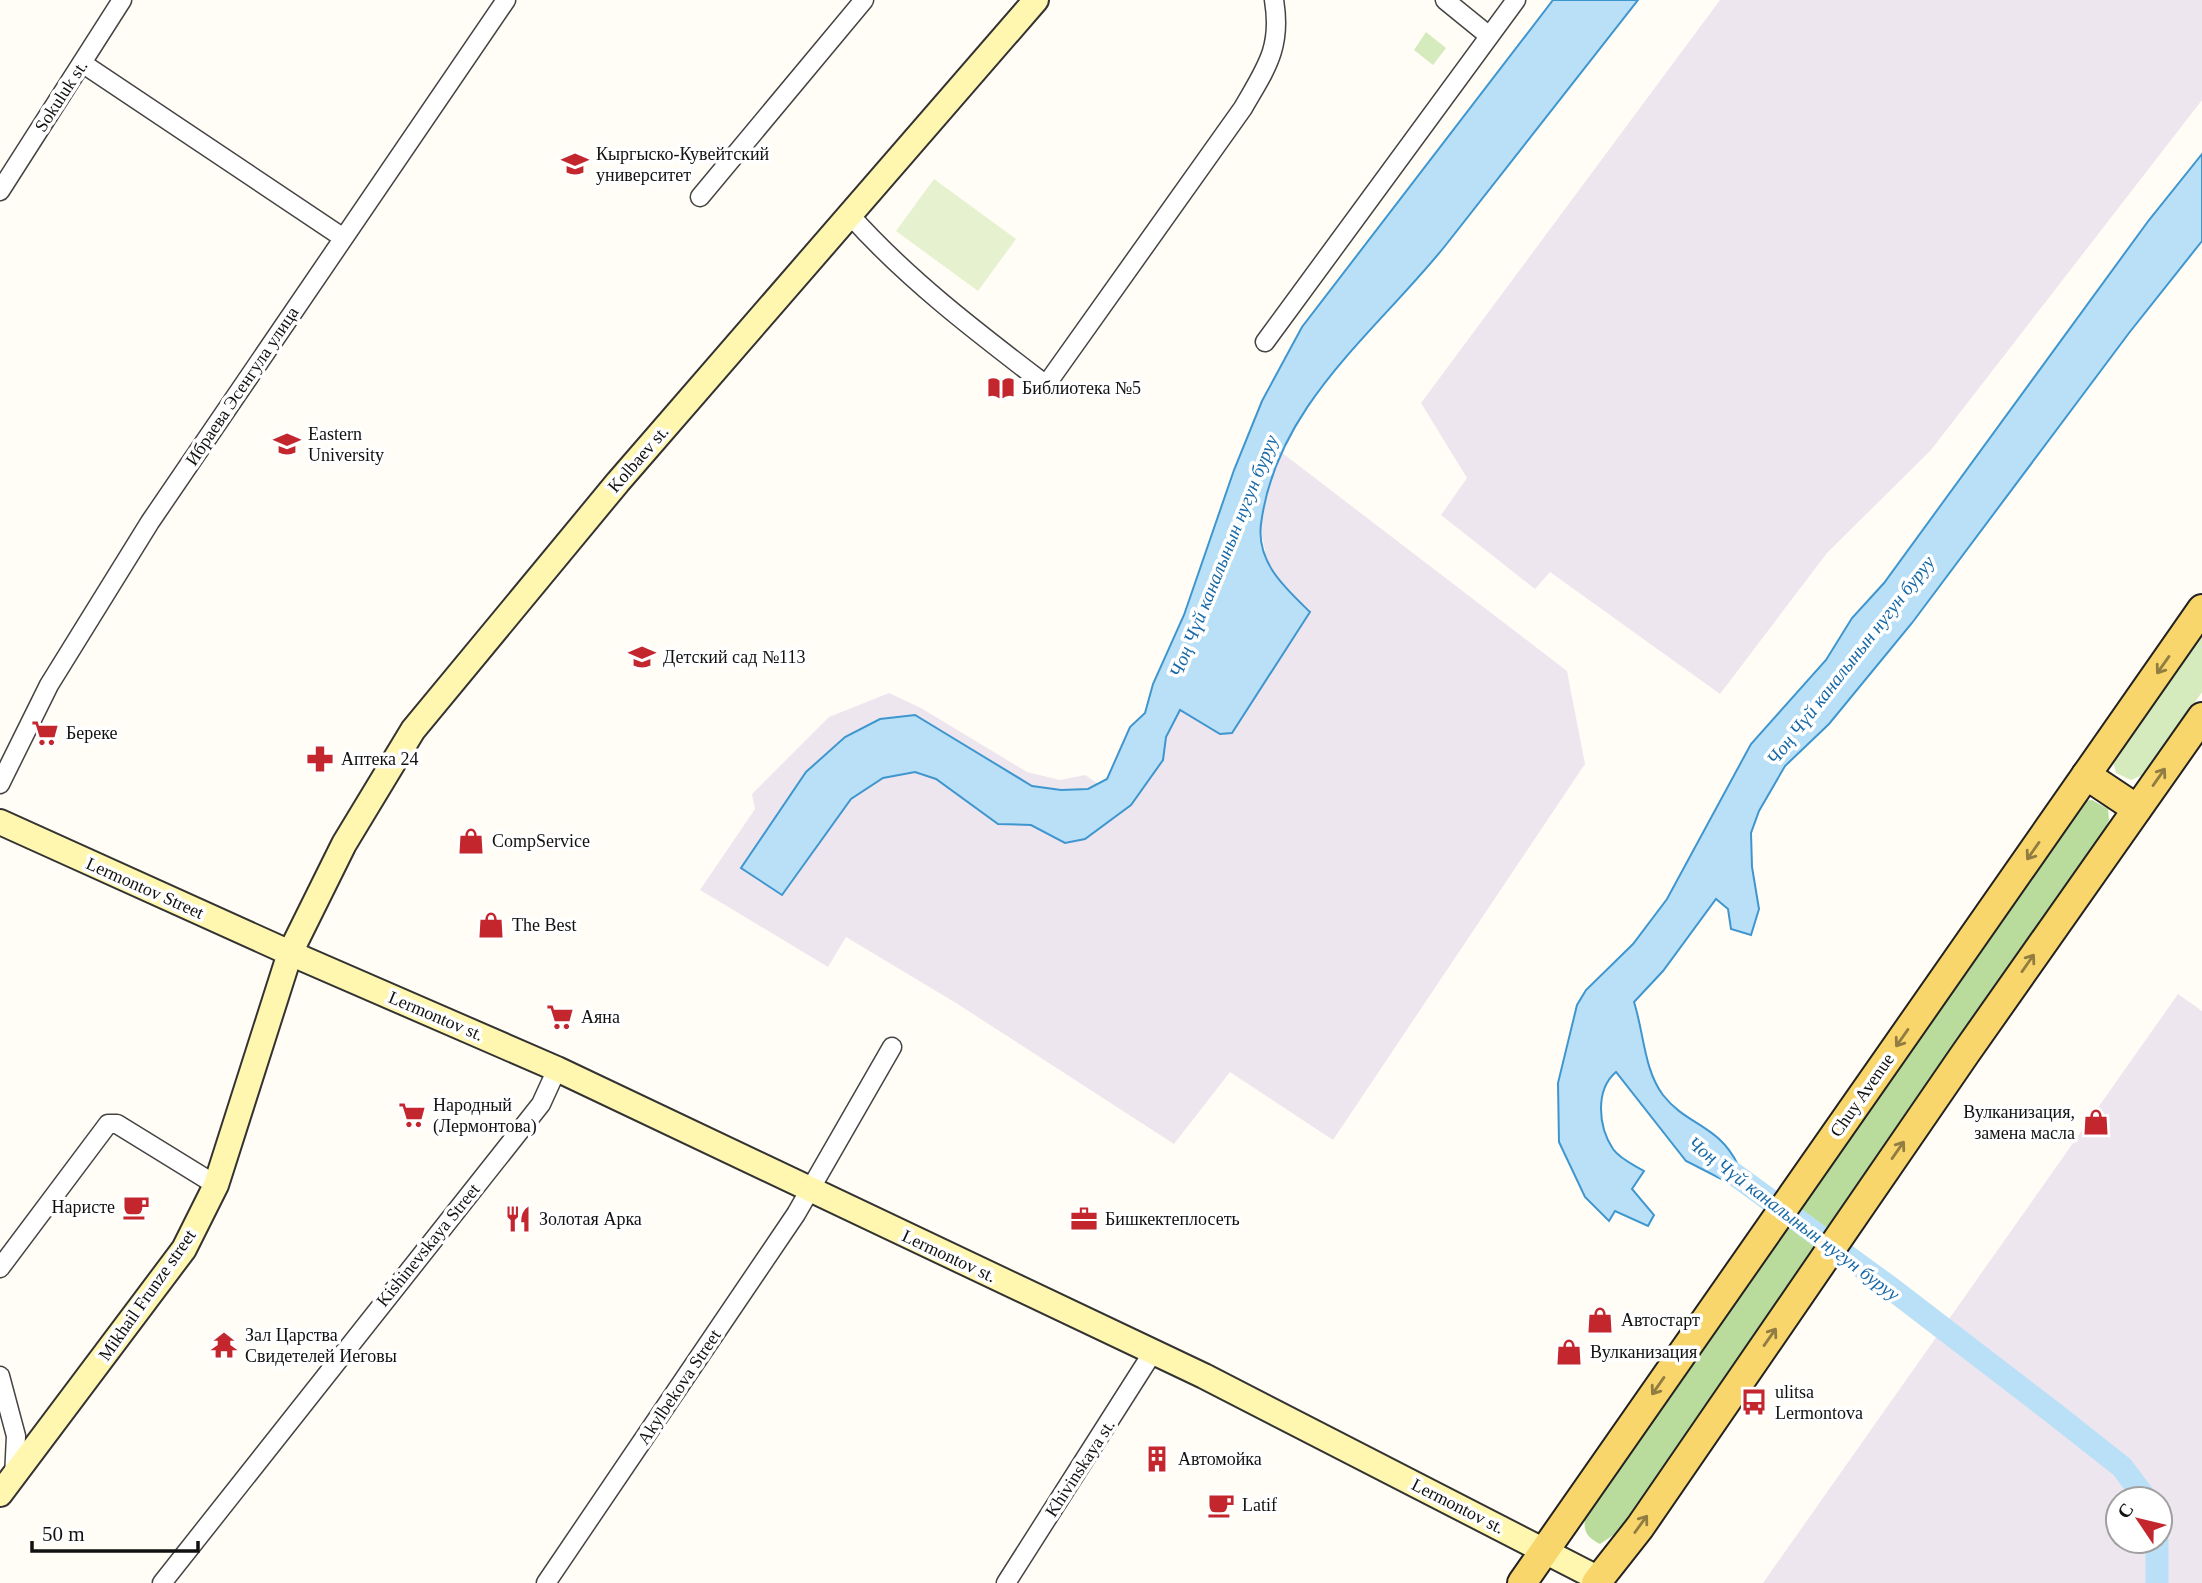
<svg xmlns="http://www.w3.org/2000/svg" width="2202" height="1583" viewBox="0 0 2202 1583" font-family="'Times New Roman',serif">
<rect width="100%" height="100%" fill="#fffdf5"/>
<g fill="#eee6ef" fill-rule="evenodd">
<polygon points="1720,0 2202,0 2202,100 1931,450 1827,553 1720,694 1550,572 1535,589 1441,515 1467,478 1421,403"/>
<polygon points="1281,452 1567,671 1585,764 1333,1140 1230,1072 1174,1144 956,1003 846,937 828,967 700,890 755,809 752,794 829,717 889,693 921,708 1027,772 1060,780 1085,775 1131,805 1163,760 1166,737 1180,709 1220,734 1285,588 1269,570 1260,526 1272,472"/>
<path d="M2178,994L2202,1011V1583H1763ZM2118,1499H2160V1541H2118Z"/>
</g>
<g fill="#d5ebbd">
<polygon points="1426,32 1446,48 1433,65 1414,50"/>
<polygon points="2202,629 2202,692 2145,774 2131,780 2116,773 2112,758"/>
</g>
<path fill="#b9dc9c" d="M2092,800L2108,809L2109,820L2104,831L1618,1532L1600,1544C1584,1536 1582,1528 1587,1511L2083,801Z"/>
<polygon fill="#e6f2cf" points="934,179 1016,239 978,291 896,231"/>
<g fill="#b9e0f7" stroke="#3f96cf" stroke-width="2">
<path d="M1553,0H1638C1574,82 1510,164 1445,246C1375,333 1276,406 1261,524C1256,562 1285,588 1310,612L1232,733L1220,734L1180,710L1166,737L1163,760L1131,805L1085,839L1065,843L1031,825L998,824L936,779L915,772L883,778L851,799L782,895L741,868L806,772L845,737L880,719L915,715L1032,786L1061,790L1088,789L1107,779L1130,727L1145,713L1153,684L1184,615L1234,470L1262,401L1302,327Z"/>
<path d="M2202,154V241L2129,333L1912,623L1829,724L1785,766L1759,811L1751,833L1752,867L1759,909L1751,935L1731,929L1728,909L1716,899L1663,971L1634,1002C1644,1033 1644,1070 1663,1095C1687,1126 1718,1124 1738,1165L1733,1185L1686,1161L1616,1072C1595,1090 1598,1126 1613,1149C1620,1159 1634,1165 1644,1171L1632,1189L1654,1215L1648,1226L1615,1211L1609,1221L1585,1197L1559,1142L1558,1083L1577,1005L1586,990L1633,944L1667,899L1751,744L1826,660L1852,618L1884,583L2149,220Z"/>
</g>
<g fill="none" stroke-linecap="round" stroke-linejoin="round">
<g stroke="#b9e0f7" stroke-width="23">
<polyline points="1712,1158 1888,1286 2051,1411 2122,1467 2146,1499"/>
<polyline points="2157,1583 2157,1541"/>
</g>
<g stroke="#444" stroke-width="21">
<g id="street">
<polyline points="1445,0 1488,35"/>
<polyline points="82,63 342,237"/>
<polyline points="0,191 122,0"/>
<polyline points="700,197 864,0"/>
<path d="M850,215C908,280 978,333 1046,385L1243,108C1266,68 1282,48 1274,0"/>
<polyline points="1265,342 1516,0"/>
<polyline points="0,784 49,685 150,522 506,0"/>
<polyline points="0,1268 108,1124 117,1124 216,1185"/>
<polyline points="0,1376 16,1436 14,1477"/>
<polyline points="162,1583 541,1104 557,1069"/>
<polyline points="546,1583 796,1214 892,1047"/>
<polyline points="1006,1583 1153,1352"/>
</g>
</g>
<g stroke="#333" stroke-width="28">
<g id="secondary">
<polyline points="0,822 290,953 557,1069 1204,1376 1599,1579"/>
<polyline points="0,1494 184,1249 216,1185 290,953 344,844 413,730 618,482 1036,0"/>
</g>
</g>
<g stroke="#222" stroke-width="32">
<g id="primary">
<polyline points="2086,775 2137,809"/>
<polyline points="1522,1583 2202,609"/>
<polyline points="1596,1583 1640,1527 1965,1054 2202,717"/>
</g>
</g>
<use href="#street" stroke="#fff" stroke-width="18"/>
<use href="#secondary" stroke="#fff6b0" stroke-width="24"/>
<use href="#primary" stroke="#f9d66b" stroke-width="28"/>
</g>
<defs><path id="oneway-shaft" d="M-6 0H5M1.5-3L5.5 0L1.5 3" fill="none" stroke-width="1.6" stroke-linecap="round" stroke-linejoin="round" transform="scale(1.75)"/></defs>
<g stroke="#917d42">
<use href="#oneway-shaft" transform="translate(2163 665) rotate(125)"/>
<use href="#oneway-shaft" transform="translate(2159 777) rotate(-55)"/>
<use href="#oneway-shaft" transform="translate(2033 851) rotate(125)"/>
<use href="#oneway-shaft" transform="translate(2028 963) rotate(-55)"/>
<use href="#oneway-shaft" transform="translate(1902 1038) rotate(125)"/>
<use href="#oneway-shaft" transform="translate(1898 1150) rotate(-55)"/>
<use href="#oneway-shaft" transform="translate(1770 1337) rotate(-55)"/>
<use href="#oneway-shaft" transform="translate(1658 1386) rotate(125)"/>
<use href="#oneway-shaft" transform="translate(1641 1524) rotate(-54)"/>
</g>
<defs>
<g id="university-bare" transform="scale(2.1)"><path d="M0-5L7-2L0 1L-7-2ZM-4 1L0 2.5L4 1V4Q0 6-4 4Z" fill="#c4262e" stroke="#fff" stroke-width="2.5" paint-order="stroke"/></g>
<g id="library-bare" transform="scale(2.1)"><path d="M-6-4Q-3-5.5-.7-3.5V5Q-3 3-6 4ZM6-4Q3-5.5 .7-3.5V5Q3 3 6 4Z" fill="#c4262e" stroke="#fff" stroke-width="2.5" paint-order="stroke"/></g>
<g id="school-bare" transform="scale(2.1)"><path d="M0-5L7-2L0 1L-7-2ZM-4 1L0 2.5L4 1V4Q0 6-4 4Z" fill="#c4262e" stroke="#fff" stroke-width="2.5" paint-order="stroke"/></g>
<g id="supermarket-bare" transform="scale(2.1)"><path d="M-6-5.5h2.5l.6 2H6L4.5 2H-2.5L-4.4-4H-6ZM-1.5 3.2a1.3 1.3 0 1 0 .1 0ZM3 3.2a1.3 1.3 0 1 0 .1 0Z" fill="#c4262e" stroke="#fff" stroke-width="2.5" paint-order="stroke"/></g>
<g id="pharmacy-bare" transform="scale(2.1)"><path d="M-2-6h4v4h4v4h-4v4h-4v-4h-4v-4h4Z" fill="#c4262e" stroke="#fff" stroke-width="2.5" paint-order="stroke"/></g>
<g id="shop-bare" transform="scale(2.1)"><path d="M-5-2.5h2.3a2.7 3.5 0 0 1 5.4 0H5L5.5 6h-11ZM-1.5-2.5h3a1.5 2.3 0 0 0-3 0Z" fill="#c4262e" stroke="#fff" stroke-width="2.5" paint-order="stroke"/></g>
<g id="cafe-bare" transform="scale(2.1)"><path d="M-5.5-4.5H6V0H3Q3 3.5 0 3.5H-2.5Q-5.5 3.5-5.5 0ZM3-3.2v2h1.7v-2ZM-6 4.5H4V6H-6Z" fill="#c4262e" stroke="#fff" stroke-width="2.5" paint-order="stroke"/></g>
<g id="restaurant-bare" transform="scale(2.1)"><path d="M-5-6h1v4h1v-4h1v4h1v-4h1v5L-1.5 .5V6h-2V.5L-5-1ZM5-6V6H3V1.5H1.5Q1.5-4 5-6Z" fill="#c4262e" stroke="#fff" stroke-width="2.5" paint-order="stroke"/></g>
<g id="office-bare" transform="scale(2.1)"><path d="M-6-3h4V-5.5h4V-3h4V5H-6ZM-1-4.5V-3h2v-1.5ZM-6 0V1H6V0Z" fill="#c4262e" stroke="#fff" stroke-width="2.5" paint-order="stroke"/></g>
<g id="temple-bare" transform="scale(2.1)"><path d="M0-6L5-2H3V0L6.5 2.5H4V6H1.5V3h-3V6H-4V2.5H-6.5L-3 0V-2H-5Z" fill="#c4262e" stroke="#fff" stroke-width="2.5" paint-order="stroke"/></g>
<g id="bus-bare" transform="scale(2.1)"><path d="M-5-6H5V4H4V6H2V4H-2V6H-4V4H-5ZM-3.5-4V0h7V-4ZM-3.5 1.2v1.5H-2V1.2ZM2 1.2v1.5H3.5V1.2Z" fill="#c4262e" stroke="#fff" stroke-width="2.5" paint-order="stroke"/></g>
<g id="building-bare" transform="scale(2.1)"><path d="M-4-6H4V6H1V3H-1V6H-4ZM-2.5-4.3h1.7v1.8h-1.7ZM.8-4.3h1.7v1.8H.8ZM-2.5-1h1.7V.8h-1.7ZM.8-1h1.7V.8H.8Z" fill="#c4262e" stroke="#fff" stroke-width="2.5" paint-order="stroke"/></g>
</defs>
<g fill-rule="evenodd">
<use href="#university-bare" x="575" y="164"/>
<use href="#library-bare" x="1001" y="388"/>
<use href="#university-bare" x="287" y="444"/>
<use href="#school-bare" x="642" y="657"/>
<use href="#supermarket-bare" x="45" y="733"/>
<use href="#pharmacy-bare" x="320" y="759"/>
<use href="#shop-bare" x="471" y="841"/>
<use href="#shop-bare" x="491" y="925"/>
<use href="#supermarket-bare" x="560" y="1017"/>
<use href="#supermarket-bare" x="412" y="1115"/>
<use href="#shop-bare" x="2096" y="1122"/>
<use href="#cafe-bare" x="136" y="1207"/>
<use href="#restaurant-bare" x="518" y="1219"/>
<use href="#office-bare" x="1084" y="1219"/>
<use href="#shop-bare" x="1600" y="1320"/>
<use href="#temple-bare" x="224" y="1345"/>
<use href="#shop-bare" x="1569" y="1352"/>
<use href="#bus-bare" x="1754" y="1402"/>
<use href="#building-bare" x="1157" y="1459"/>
<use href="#cafe-bare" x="1221" y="1505"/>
</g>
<g text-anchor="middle" stroke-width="7" stroke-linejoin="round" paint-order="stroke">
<g font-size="18" fill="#111" stroke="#fff">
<text transform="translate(61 96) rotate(-57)" y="6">Sokuluk st.</text>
<text transform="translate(242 386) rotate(-56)" y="6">Ибраева Эсенгула улица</text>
<text transform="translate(638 459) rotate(-49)" y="6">Kolbaev st.</text>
<text transform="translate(145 888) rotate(24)" y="6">Lermontov Street</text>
<text transform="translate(436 1016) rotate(23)" y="6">Lermontov st.</text>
<text transform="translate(1862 1095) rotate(-55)" y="6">Chuy Avenue</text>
<text transform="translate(428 1245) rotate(-51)" y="6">Kishinevskaya Street</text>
<text transform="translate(949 1256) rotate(25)" y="6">Lermontov st.</text>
<text transform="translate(147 1295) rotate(-55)" y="6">Mikhail Frunze street</text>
<text transform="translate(679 1387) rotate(-56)" y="6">Akylbekova Street</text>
<text transform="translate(1080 1468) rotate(-57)" y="6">Khivinskaya st.</text>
<text transform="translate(1458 1506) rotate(27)" y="6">Lermontov st.</text>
</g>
<g font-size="18" fill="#111" stroke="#fff" text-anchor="start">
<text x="596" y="160">Кыргыско-Кувейтский<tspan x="596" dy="21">университет</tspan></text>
<text x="1022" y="394">Библиотека №5</text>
<text x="308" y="440">Eastern<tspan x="308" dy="21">University</tspan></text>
<text x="663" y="663">Детский сад №113</text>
<text x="66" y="739">Береке</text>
<text x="341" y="765">Аптека 24</text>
<text x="492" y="847">CompService</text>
<text x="512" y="931">The Best</text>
<text x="581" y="1023">Аяна</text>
<text x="433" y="1111">Народный<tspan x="433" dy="21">(Лермонтова)</tspan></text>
<text x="2075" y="1118" text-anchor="end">Вулканизация,<tspan x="2075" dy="21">замена масла</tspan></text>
<text x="115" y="1213" text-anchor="end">Наристе</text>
<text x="539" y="1225">Золотая Арка</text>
<text x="1105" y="1225">Бишкектеплосеть</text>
<text x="1621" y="1326">Автостарт</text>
<text x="245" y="1341">Зал Царства<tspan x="245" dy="21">Свидетелей Иеговы</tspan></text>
<text x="1590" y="1358">Вулканизация</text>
<text x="1775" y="1398">ulitsa<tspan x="1775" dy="21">Lermontova</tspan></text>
<text x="1178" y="1465">Автомойка</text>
<text x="1242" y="1511">Latif</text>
</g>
<g font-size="19" font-style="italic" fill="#1768a6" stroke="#fff">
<text transform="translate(1223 556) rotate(-68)" y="7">Чоң Чүй каналынын нугун буруу</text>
<text transform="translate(1850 660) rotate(-52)" y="7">Чоң Чүй каналынын нугун буруу</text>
<text transform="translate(1794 1218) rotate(37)" y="7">Чоң Чүй каналынын нугун буруу</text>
</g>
</g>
<g transform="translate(2139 1520) rotate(305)"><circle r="33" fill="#ffffff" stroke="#a0a0a0" stroke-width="2"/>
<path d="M0-5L12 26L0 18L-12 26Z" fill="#c4262e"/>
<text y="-10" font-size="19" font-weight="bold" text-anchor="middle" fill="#111111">С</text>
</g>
<path d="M32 1541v10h166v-10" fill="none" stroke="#111111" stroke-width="3.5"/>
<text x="42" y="1541" font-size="21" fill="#111111" stroke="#ffffff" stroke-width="5" paint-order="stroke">50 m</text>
</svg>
